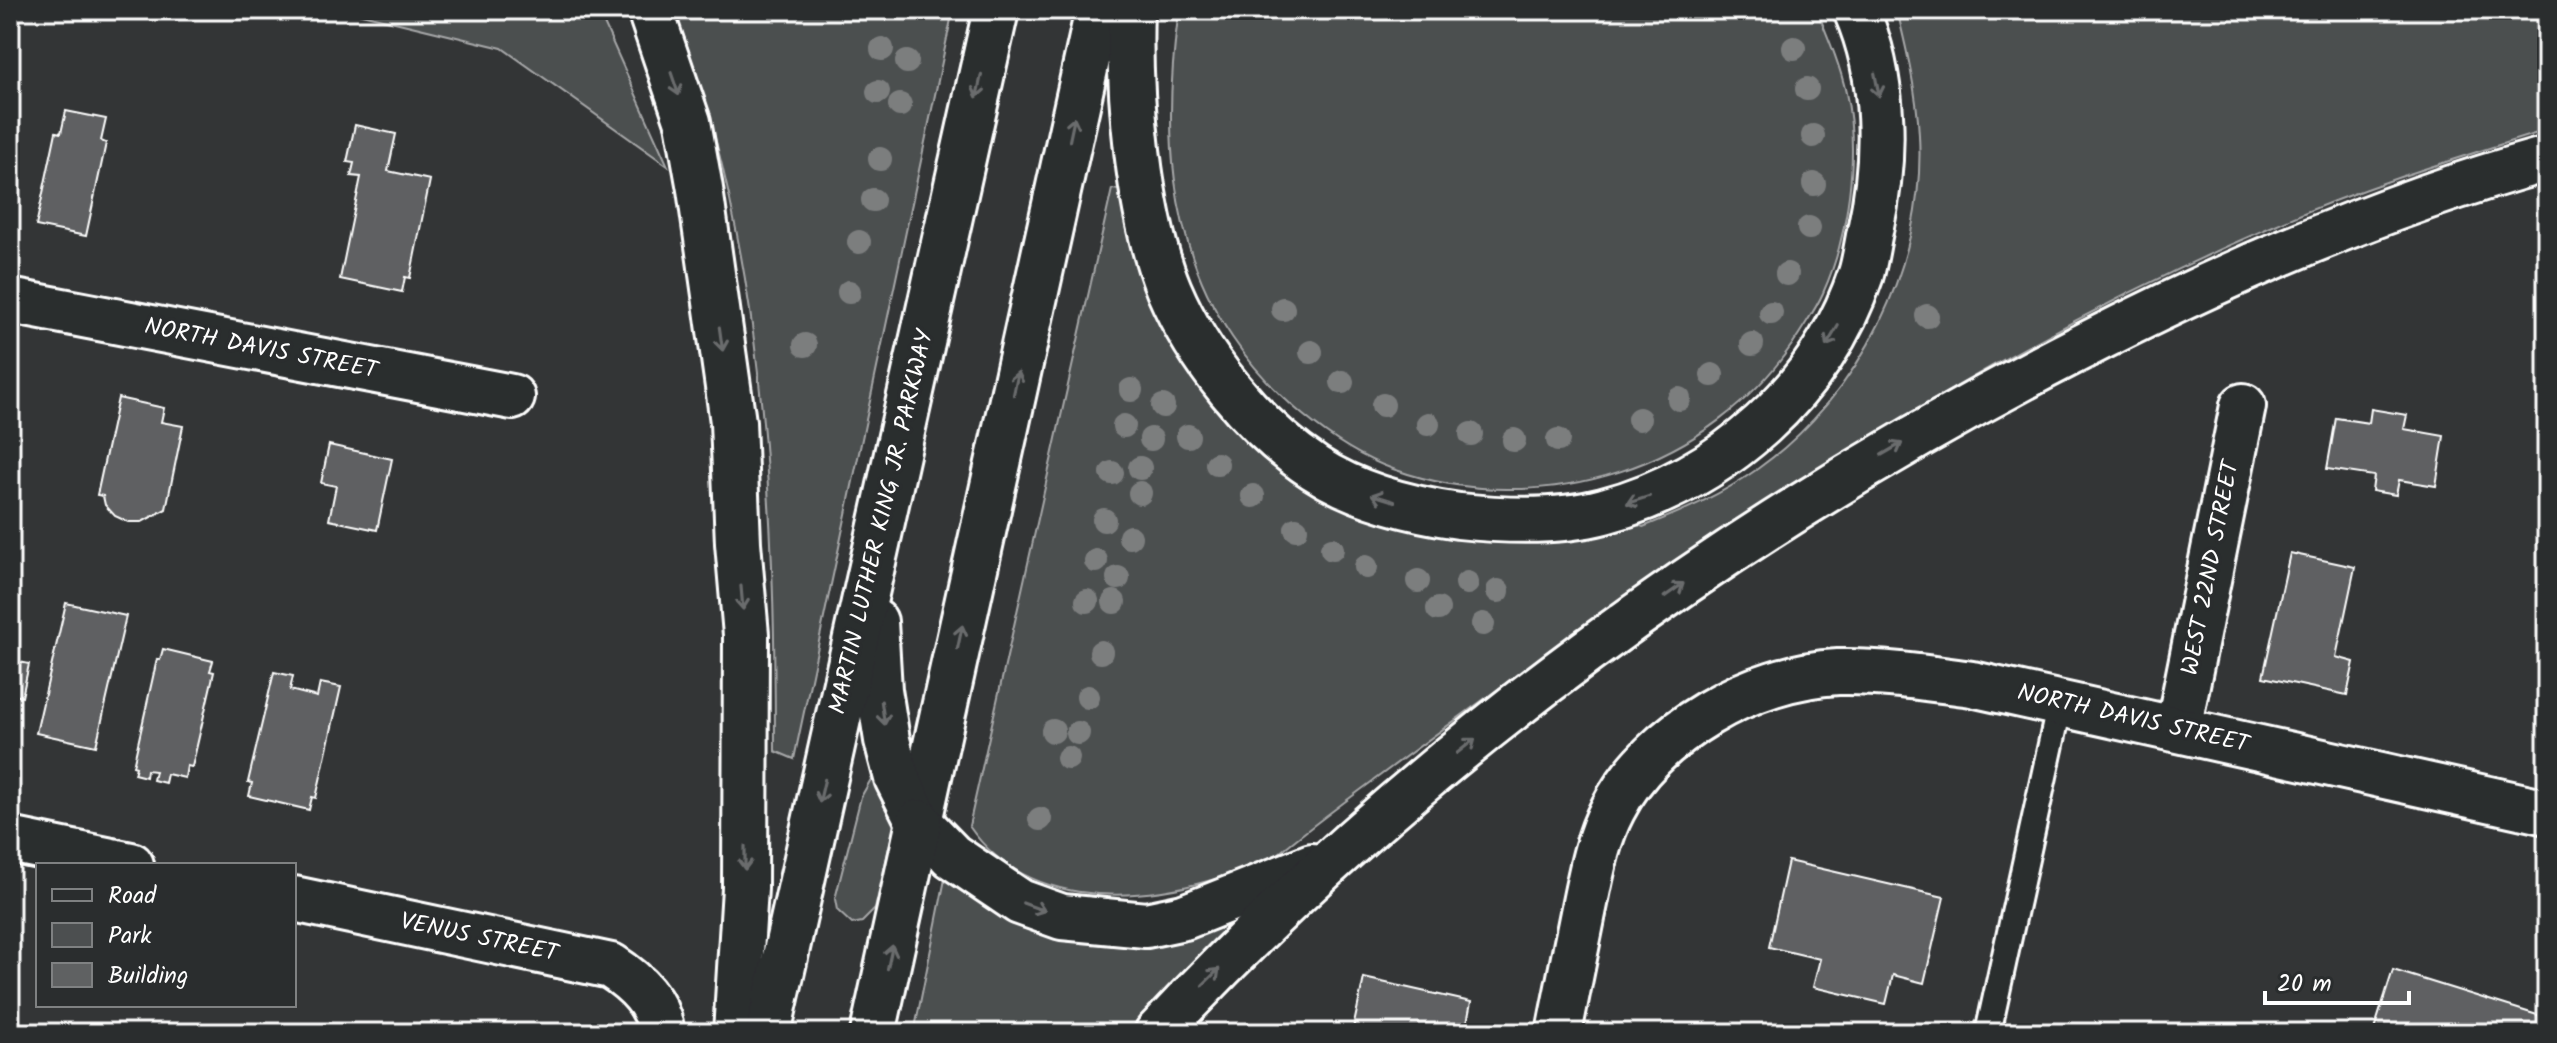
<svg xmlns="http://www.w3.org/2000/svg" width="2557" height="1043" font-family="Kalam,sans-serif">
<style>
.green{fill:#4c4f50;stroke:#a6a7a8;stroke-width:2}
.building{fill:#5f6162;stroke:#fff;stroke-width:2}
.lines{fill:none;stroke-linecap:round;stroke-linejoin:round}
.service-casing{stroke:#fff;stroke-width:30}
.minor-casing{stroke:#fff;stroke-width:50}
.tertiary-casing{stroke:#fff;stroke-width:50}
.trunk-casing{stroke:#fff;stroke-width:50}
.motorway-casing{stroke:#fff;stroke-width:50}
.service{stroke:#2a2d2e;stroke-width:24}
.minor{stroke:#2a2d2e;stroke-width:44}
.tertiary{stroke:#2a2d2e;stroke-width:44}
.trunk{stroke:#2a2d2e;stroke-width:44}
.motorway{stroke:#2a2d2e;stroke-width:44}
.tree{fill:#7c7e7e}
.oneway{stroke:#6a6c6d}
.labels{text-anchor:middle;dominant-baseline:central;stroke-width:7;stroke-linejoin:round;paint-order:stroke}
.street-label{font-size:24px;fill:#fff;stroke:#2a2d2e}
</style>
<rect width="100%" height="100%" fill="#333536"/>
<filter id="ink" filterUnits="userSpaceOnUse"><feTurbulence type="fractalNoise" baseFrequency=".0125" numOctaves="2"/><feDisplacementMap in="SourceGraphic" scale="16" xChannelSelector="R" yChannelSelector="G"/><feConvolveMatrix kernelMatrix="1 2 1 2 8 2 1 2 1" color-interpolation-filters="sRGB"/></filter>
<g filter="url(#ink)">
<g class="green">
<polygon points="345,10 598,10 668,166 502,48"/>
<path d="M674,10H953L794,759L775,751C775,502 764,244 674,10Z"/>
<path d="M1179,10H1817C1828,37 1840,65 1846,93C1860,153 1848,238 1823,293C1817,307 1807,321 1799,334C1714,468 1541,522 1393,469C1332,447 1268,391 1232,337C1166,239 1163,123 1179,10Z"/>
<path d="M1897,10H2547V130C2454,159 2362,187 2273,226C2045,324 1831,456 1628,597C1540,658 1455,720 1370,783C1343,803 1316,823 1290,844C1281,851 1271,861 1261,866C1246,873 1225,876 1208,881C1126,904 1023,905 969,826L1112,189L1126,191L1305,473L1628,521L1643,527C1683,511 1721,495 1756,470C1861,396 1926,263 1919,135C1917,93 1907,51 1897,10Z"/>
<polygon points="874,774 884,806 895,822 875,909 862,922 852,924 837,910 835,899 861,797"/>
<polygon points="946,874 993,906 1265,904 1135,1033 914,1033"/>
</g>
<g class="building">
<polygon points="66,111 106,119 101,141 106,143 86,236 36,226 56,132 61,133"/>
<polygon points="355,125 396,134 388,171 430,180 410,278 405,277 402,292 340,279 361,177 351,176 354,163 347,162"/>
<polygon points="118,398 164,408 161,422 183,426 166,509 142,522 128,522 115,516 105,505 103,496 97,495"/>
<polygon points="2371,409 2407,415 2404,429 2444,436 2436,486 2399,480 2396,495 2372,491 2374,476 2327,469 2336,418 2369,423"/>
<polygon points="329,445 392,459 377,530 329,520 336,486 321,483"/>
<polygon points="2290,553 2355,567 2336,657 2354,662 2347,695 2263,677"/>
<polygon points="66,603 126,616 96,746 36,733"/>
<polygon points="163,649 213,661 210,671 214,672 192,767 187,766 185,778 167,774 165,783 153,780 155,771 147,770 146,777 134,774 136,767 133,766 157,659 160,660"/>
<polygon points="10,660 29,664 22,697 12,694 10,702"/>
<polygon points="274,672 293,676 290,690 317,697 320,683 341,687 316,798 312,797 309,810 249,796 252,783 248,782"/>
<polygon points="1788,861 1944,897 1924,983 1893,975 1886,1004 1813,987 1820,959 1769,947"/>
<polygon points="2393,970 2547,1018 2547,1033 2373,1033"/>
<polygon points="1364,978 1471,1002 1465,1033 1352,1033"/>
</g>
<g class="lines">
<defs>
<polyline id="service" points="1988,1033 2060,703"/>
<g id="minor">
<polyline points="10,301 512,397"/>
<polyline points="2178,729 2243,406"/>
<polyline points="10,840 131,865"/>
<path d="M294,899L611,966C637,983 657,1002 662,1033"/>
</g>
<path id="tertiary" d="M1559,1033C1567,991 1576,949 1584,908C1591,874 1597,839 1613,809C1652,732 1753,676 1838,672C1883,671 1927,678 1972,684L2547,812"/>
<polyline id="trunk" points="919,822 1098,10"/>
<g id="motorway">
<polyline points="650,10 688,122 700,189 733,422 738,543 746,635 745,888 736,1033"/>
<path d="M1131,10C1128,91 1138,215 1169,290C1198,358 1253,427 1315,468C1356,495 1411,509 1459,516C1506,521 1559,523 1604,511C1722,479 1822,391 1861,274C1865,261 1867,245 1870,231C1886,158 1886,79 1856,10"/>
<polyline points="875,622 879,690 887,740 897,778 919,822 952,856 1020,902 1062,917 1146,925 1184,917 1312,866"/>
<polyline points="768,1033 996,10"/>
<polyline points="873,1033 919,822"/>
<path d="M1157,1033C1419,752 1736,524 2076,350C2226,273 2384,204 2547,159"/>
</g>
</defs>
<use href="#service" class="service-casing"/>
<use href="#minor" class="minor-casing"/>
<use href="#tertiary" class="tertiary-casing"/>
<use href="#trunk" class="trunk-casing"/>
<use href="#motorway" class="motorway-casing"/>
<use href="#service" class="service"/>
<use href="#minor" class="minor"/>
<use href="#tertiary" class="tertiary"/>
<use href="#trunk" class="trunk"/>
<use href="#motorway" class="motorway"/>
</g>
<g class="tree">
<circle cx="1794" cy="48" r="12"/>
<circle cx="882" cy="49" r="12"/>
<circle cx="907" cy="62" r="12"/>
<circle cx="1807" cy="89" r="12"/>
<circle cx="878" cy="92" r="12"/>
<circle cx="900" cy="105" r="12"/>
<circle cx="1813" cy="136" r="12"/>
<circle cx="880" cy="159" r="12"/>
<circle cx="1814" cy="184" r="12"/>
<circle cx="873" cy="200" r="12"/>
<circle cx="1809" cy="228" r="12"/>
<circle cx="859" cy="242" r="12"/>
<circle cx="1787" cy="274" r="12"/>
<circle cx="849" cy="292" r="12"/>
<circle cx="1283" cy="309" r="12"/>
<circle cx="1771" cy="313" r="12"/>
<circle cx="1927" cy="316" r="12"/>
<circle cx="1752" cy="344" r="12"/>
<circle cx="805" cy="345" r="12"/>
<circle cx="1311" cy="352" r="12"/>
<circle cx="1712" cy="375" r="12"/>
<circle cx="1342" cy="382" r="12"/>
<circle cx="1131" cy="390" r="12"/>
<circle cx="1679" cy="399" r="12"/>
<circle cx="1383" cy="405" r="12"/>
<circle cx="1163" cy="406" r="12"/>
<circle cx="1639" cy="419" r="12"/>
<circle cx="1428" cy="424" r="12"/>
<circle cx="1124" cy="426" r="12"/>
<circle cx="1471" cy="434" r="12"/>
<circle cx="1188" cy="436" r="12"/>
<circle cx="1151" cy="439" r="12"/>
<circle cx="1514" cy="440" r="12"/>
<circle cx="1558" cy="440" r="12"/>
<circle cx="1217" cy="464" r="12"/>
<circle cx="1140" cy="468" r="12"/>
<circle cx="1112" cy="473" r="12"/>
<circle cx="1140" cy="493" r="12"/>
<circle cx="1253" cy="496" r="12"/>
<circle cx="1104" cy="520" r="12"/>
<circle cx="1296" cy="529" r="12"/>
<circle cx="1130" cy="537" r="12"/>
<circle cx="1332" cy="549" r="12"/>
<circle cx="1096" cy="561" r="12"/>
<circle cx="1366" cy="567" r="12"/>
<circle cx="1118" cy="578" r="12"/>
<circle cx="1418" cy="581" r="12"/>
<circle cx="1467" cy="583" r="12"/>
<circle cx="1498" cy="591" r="12"/>
<circle cx="1087" cy="601" r="12"/>
<circle cx="1114" cy="602" r="12"/>
<circle cx="1438" cy="609" r="12"/>
<circle cx="1483" cy="624" r="12"/>
<circle cx="1101" cy="652" r="12"/>
<circle cx="1088" cy="697" r="12"/>
<circle cx="1053" cy="731" r="12"/>
<circle cx="1078" cy="733" r="12"/>
<circle cx="1068" cy="758" r="12"/>
<circle cx="1040" cy="819" r="12"/>
</g>
<defs><path id="oneway-shaft" d="M-6 0H5M1.5-3L5.5 0L1.5 3" fill="none" stroke-width="1.6" stroke-linecap="round" stroke-linejoin="round" transform="scale(2)"/></defs>
<g class="oneway">
<use href="#oneway-shaft" transform="translate(675 84) rotate(71)"/>
<use href="#oneway-shaft" transform="translate(1877 85) rotate(79)"/>
<use href="#oneway-shaft" transform="translate(979 86) rotate(102)"/>
<use href="#oneway-shaft" transform="translate(1072 129) rotate(-78)"/>
<use href="#oneway-shaft" transform="translate(1832 336) rotate(121)"/>
<use href="#oneway-shaft" transform="translate(721 339) rotate(82)"/>
<use href="#oneway-shaft" transform="translate(1016 383) rotate(-78)"/>
<use href="#oneway-shaft" transform="translate(1892 449) rotate(-30)"/>
<use href="#oneway-shaft" transform="translate(1383 498) rotate(-163)"/>
<use href="#oneway-shaft" transform="translate(1638 500) rotate(162)"/>
<use href="#oneway-shaft" transform="translate(1674 590) rotate(-35)"/>
<use href="#oneway-shaft" transform="translate(742 598) rotate(85)"/>
<use href="#oneway-shaft" transform="translate(960 637) rotate(-78)"/>
<use href="#oneway-shaft" transform="translate(883 713) rotate(82)"/>
<use href="#oneway-shaft" transform="translate(1466 746) rotate(-38)"/>
<use href="#oneway-shaft" transform="translate(822 791) rotate(103)"/>
<use href="#oneway-shaft" transform="translate(745 858) rotate(90)"/>
<use href="#oneway-shaft" transform="translate(1034 907) rotate(20)"/>
<use href="#oneway-shaft" transform="translate(890 957) rotate(-78)"/>
<use href="#oneway-shaft" transform="translate(1211 977) rotate(-45)"/>
</g>
</g>
<g class="labels">
<g class="street-label">
<text transform="translate(261 349) rotate(11)">NORTH DAVIS STREET</text>
<text transform="translate(882 522) rotate(-77)">MARTIN LUTHER KING JR. PARKWAY</text>
<text transform="translate(2211 568) rotate(-79)">WEST 22ND STREET</text>
<text transform="translate(2133 719) rotate(13)">NORTH DAVIS STREET</text>
<text transform="translate(479 938) rotate(12)">VENUS STREET</text>
</g>
</g>
<rect width="2557" height="1043" fill="none" stroke="#2a2d2e" stroke-width="40"/>
<rect x="20" y="20" width="2517" height="1003" fill="none" stroke="#fff" stroke-width="3" filter="url(#ink)"/>
<rect x="36" y="863" width="260" height="144" fill="#2a2d2e" stroke="#7f8182" stroke-width="2"/>
<rect x="52" y="889" width="40" height="12" fill="#2a2d2e" stroke="#7f8182" stroke-width="2"/>
<text x="108" y="903" font-size="24" fill="#ffffff">Road</text>
<rect x="52" y="923" width="40" height="24" fill="#4c4f50" stroke="#7f8182" stroke-width="2"/>
<text x="108" y="943" font-size="24" fill="#ffffff">Park</text>
<rect x="52" y="963" width="40" height="24" fill="#5f6162" stroke="#7f8182" stroke-width="2"/>
<text x="108" y="983" font-size="24" fill="#ffffff">Building</text>
<path d="M2265 991v12h144v-12" fill="none" stroke="#ffffff" stroke-width="4"/>
<text x="2277" y="991" font-size="24" fill="#ffffff" stroke="#2a2d2e" stroke-width="6" paint-order="stroke">20 m</text>
</svg>
